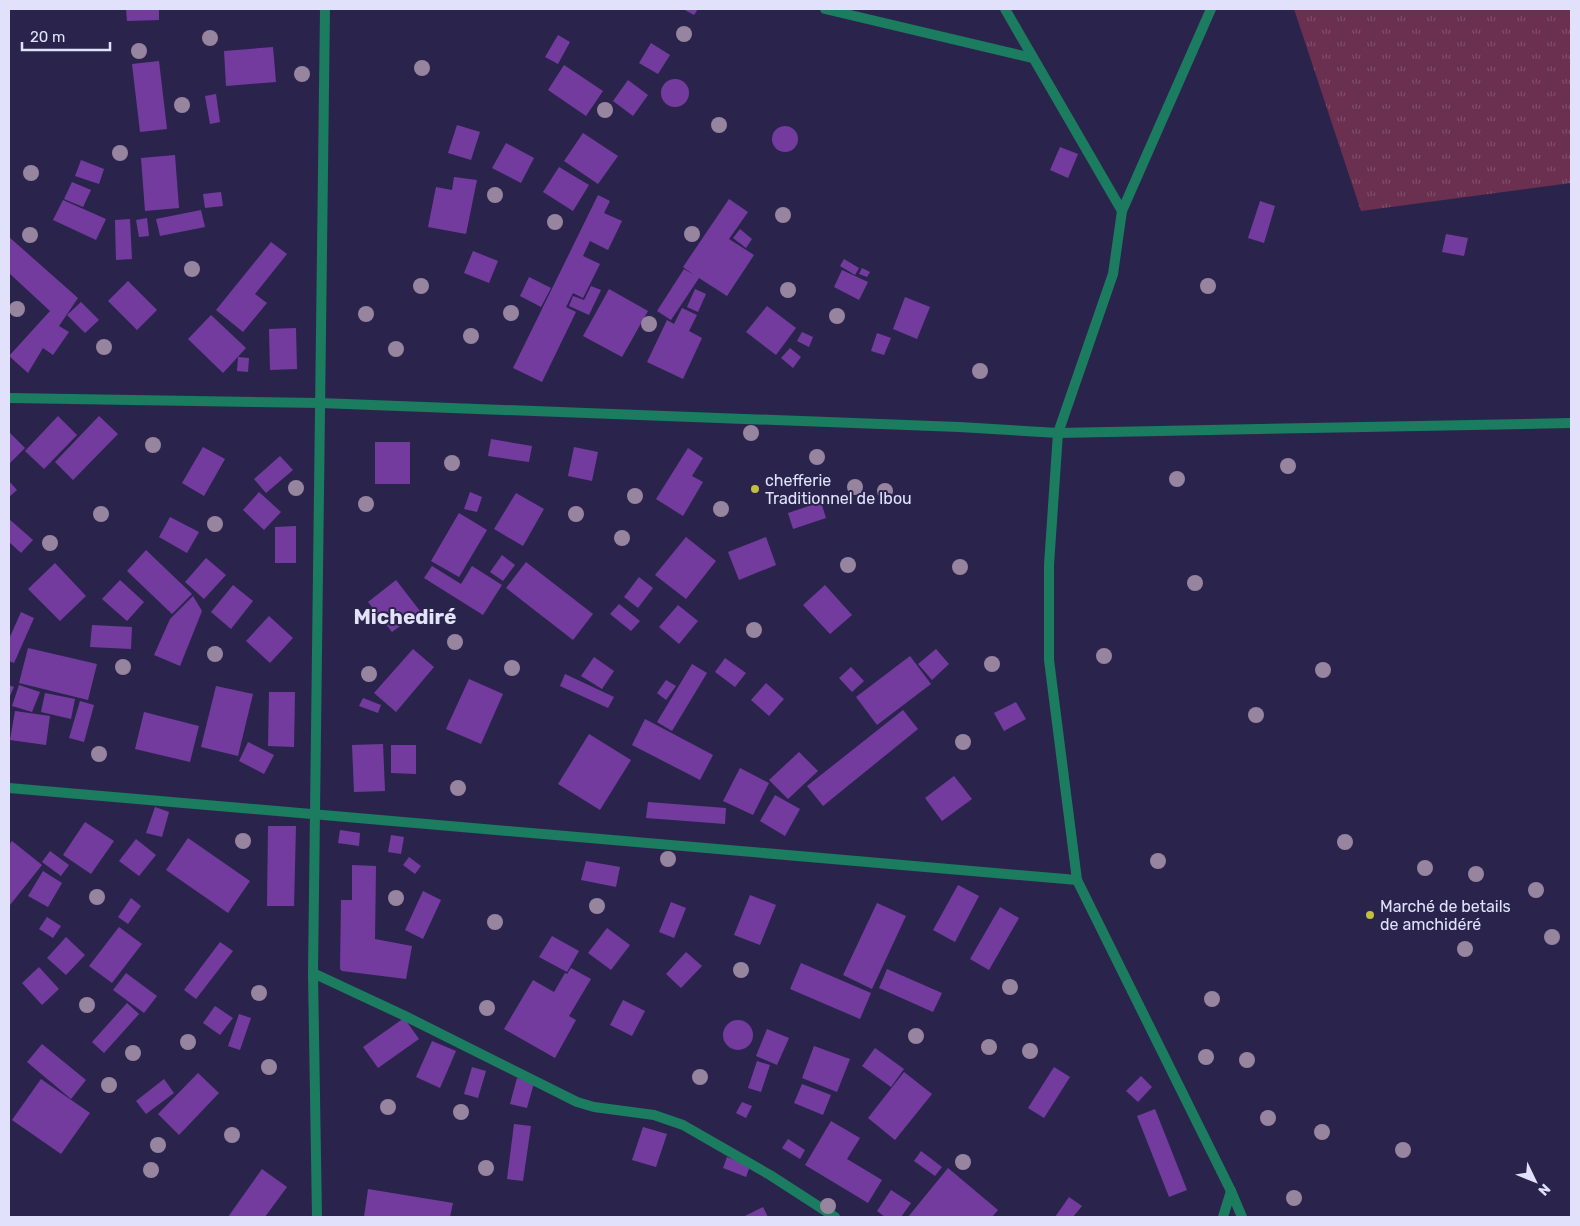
<svg xmlns="http://www.w3.org/2000/svg" width="1580" height="1226" font-family="Rubik,sans-serif">
<style>
.grass{fill:url(#grass-tufts)}
.building{fill:#743b9e}
.lines{fill:none;stroke-linecap:round;stroke-linejoin:round}
.street{stroke:#1b7c5f;stroke-width:10}
.tree{fill:#97849e}
.poi-dot{fill:#c1be40;stroke:#2a244d;stroke-width:2}
.labels{text-anchor:middle;dominant-baseline:central;stroke-width:4;stroke-linejoin:round;paint-order:stroke}
.poi-label{font-size:16px;fill:#e2e1fc;stroke:#2a244d;text-anchor:start}
.district-label{font-size:21px;font-weight:bold;fill:#e3e2f7;stroke:#2a244d}
</style>
<defs>
<pattern id="grass-tufts" width="24" height="20" patternUnits="userSpaceOnUse" patternTransform="scale(1.25)"><rect width="24" height="20" fill="#6b2f50"/><path d="M3 7l-1-3M5 7V3M7 7l1-3M15 17l-1-3M17 17v-4M19 17l1-3" fill="none" stroke="#804d6a"/></pattern>
</defs>
<rect width="100%" height="100%" fill="#2a244d"/>
<polygon class="grass" points="1294,9 1571,9 1571,183 1361,211"/>
<g class="building">
<polygon points="126,9 159,9 159,20 127,21"/>
<polygon points="683,9 698,9 694,15"/>
<polygon points="558,35 570,42 558,64 545,57"/>
<polygon points="651,43 670,55 658,74 639,63"/>
<polygon points="273,47 276,82 226,86 224,51"/>
<polygon points="159,61 167,129 140,132 132,64"/>
<polygon points="564,65 603,91 586,116 548,90"/>
<circle cx="675" cy="93" r="14"/>
<polygon points="628,80 648,95 633,116 613,101"/>
<polygon points="216,94 220,122 210,124 205,96"/>
<polygon points="457,125 480,132 471,160 448,153"/>
<circle cx="785" cy="139" r="13"/>
<polygon points="583,133 618,156 598,184 564,161"/>
<polygon points="506,143 534,158 521,183 492,168"/>
<polygon points="1060,147 1078,154 1068,178 1050,170"/>
<polygon points="175,155 179,208 145,211 141,158"/>
<polygon points="81,160 104,169 99,184 75,176"/>
<polygon points="559,167 589,185 573,211 543,192"/>
<polygon points="454,177 477,180 466,234 428,227 436,187 452,190"/>
<polygon points="72,182 91,190 83,207 64,199"/>
<polygon points="221,192 223,206 205,208 203,194"/>
<polygon points="598,195 610,201 604,213 622,221 608,250 590,241 583,256 600,264 583,298 573,293 566,307 576,312 542,382 513,368"/>
<polygon points="729,199 748,212 729,239 754,255 727,296 699,278 671,320 657,311 684,269 694,275 683,267"/>
<polygon points="63,200 106,219 96,240 53,220"/>
<polygon points="1260,201 1275,206 1264,243 1248,238"/>
<polygon points="201,210 205,227 160,236 156,219"/>
<polygon points="147,218 149,236 139,237 136,220"/>
<polygon points="130,219 132,259 116,260 115,220"/>
<polygon points="740,229 752,239 746,248 733,238"/>
<polygon points="1446,234 1468,238 1464,256 1442,252"/>
<polygon points="9,237 78,298 59,326 69,332 53,355 43,348 28,373 9,356 50,311 9,273"/>
<polygon points="271,242 287,254 255,294 267,303 243,332 216,310"/>
<polygon points="473,251 498,261 489,283 464,273"/>
<polygon points="844,259 859,268 855,275 840,266"/>
<polygon points="862,268 870,272 867,277 859,274"/>
<polygon points="842,270 868,282 859,300 834,287"/>
<polygon points="529,277 551,288 541,307 520,296"/>
<polygon points="128,281 157,310 137,330 108,301"/>
<polygon points="591,286 601,290 589,315 569,306 573,296 584,300"/>
<polygon points="609,289 648,311 622,357 583,336"/>
<polygon points="695,289 706,294 698,312 687,307"/>
<polygon points="905,297 930,307 917,339 893,329"/>
<polygon points="81,302 99,320 85,333 67,315"/>
<polygon points="767,306 796,328 776,355 746,332"/>
<polygon points="682,308 697,315 689,331 702,338 683,379 647,362 667,320 674,324"/>
<polygon points="211,315 246,348 223,373 188,339"/>
<polygon points="296,328 297,369 270,370 269,329"/>
<polygon points="802,332 813,337 809,347 797,341"/>
<polygon points="877,333 891,338 884,355 871,351"/>
<polygon points="790,348 801,357 793,368 781,358"/>
<polygon points="238,357 249,358 248,372 237,371"/>
<polygon points="58,416 77,435 44,469 25,451"/>
<polygon points="99,416 118,434 73,480 55,462"/>
<polygon points="9,432 25,448 9,464"/>
<polygon points="491,439 532,446 529,462 488,456"/>
<rect x="375" y="442" width="35" height="42"/>
<polygon points="203,447 225,459 204,496 182,483"/>
<polygon points="574,447 598,452 592,481 568,476"/>
<polygon points="688,448 703,458 692,476 703,482 683,516 656,499"/>
<polygon points="280,456 293,470 266,493 254,479"/>
<polygon points="9,481 17,490 9,497"/>
<polygon points="259,492 281,512 264,530 243,510"/>
<polygon points="470,492 482,497 477,512 464,509"/>
<polygon points="516,493 544,509 523,546 494,529"/>
<polygon points="821,502 826,518 793,529 788,513"/>
<polygon points="459,513 487,530 459,577 431,561"/>
<polygon points="170,517 199,532 187,553 159,537"/>
<polygon points="9,519 33,540 21,553 9,542"/>
<polygon points="296,526 296,563 275,563 275,527"/>
<polygon points="686,537 716,561 686,599 655,575"/>
<polygon points="766,537 776,565 739,580 728,552"/>
<polygon points="146,550 192,594 172,614 127,571"/>
<polygon points="502,555 515,565 503,581 490,572"/>
<polygon points="206,558 226,575 204,599 185,582"/>
<polygon points="526,562 593,614 573,640 506,588"/>
<polygon points="55,563 86,596 60,621 28,589"/>
<polygon points="432,566 461,584 472,566 502,585 483,615 424,578"/>
<polygon points="639,577 653,588 638,608 624,597"/>
<polygon points="120,580 144,602 127,621 102,599"/>
<polygon points="396,580 420,611 392,632 368,602"/>
<polygon points="233,585 253,601 231,629 211,612"/>
<polygon points="825,585 852,615 830,634 803,605"/>
<polygon points="193,596 202,611 180,666 154,655 170,619"/>
<polygon points="619,604 640,621 631,631 610,614"/>
<polygon points="678,605 698,621 679,644 659,627"/>
<polygon points="21,612 34,618 14,663 9,661 9,639"/>
<polygon points="269,616 293,638 270,663 246,641"/>
<polygon points="92,625 132,627 131,649 90,647"/>
<polygon points="28,648 97,664 88,700 19,683"/>
<polygon points="413,649 434,667 396,712 374,693"/>
<polygon points="936,649 949,664 932,680 918,664"/>
<polygon points="910,656 931,684 877,725 856,697"/>
<polygon points="594,657 614,671 602,689 581,676"/>
<polygon points="725,658 746,673 735,687 715,672"/>
<polygon points="692,664 707,673 672,731 657,722"/>
<polygon points="851,667 864,681 852,692 839,678"/>
<polygon points="565,674 614,697 608,708 560,686"/>
<polygon points="469,679 503,694 481,744 446,729"/>
<polygon points="666,680 676,686 666,700 657,693"/>
<polygon points="766,683 784,699 769,716 751,700"/>
<polygon points="9,685 14,687 9,698"/>
<polygon points="19,685 40,692 32,712 12,706"/>
<polygon points="216,686 253,694 238,756 201,747"/>
<polygon points="269,692 295,692 294,747 268,746"/>
<polygon points="45,693 75,699 71,719 41,712"/>
<polygon points="363,698 381,705 378,713 359,706"/>
<polygon points="80,701 94,705 84,742 69,738"/>
<polygon points="1016,702 1026,719 1004,731 994,713"/>
<polygon points="903,710 918,729 823,806 807,786"/>
<polygon points="15,711 50,716 46,745 10,740"/>
<polygon points="144,712 199,726 190,762 135,749"/>
<polygon points="645,719 713,755 700,780 632,745"/>
<polygon points="589,734 631,760 600,810 558,784"/>
<polygon points="248,742 274,755 264,774 239,761"/>
<polygon points="383,744 385,791 354,792 352,745"/>
<polygon points="391,745 416,745 416,774 391,773"/>
<polygon points="799,752 818,771 788,799 769,780"/>
<polygon points="740,768 769,783 753,815 723,801"/>
<polygon points="954,776 972,799 942,821 925,798"/>
<polygon points="775,795 800,809 785,836 760,821"/>
<polygon points="648,802 726,808 725,824 646,818"/>
<polygon points="155,807 169,812 162,837 146,833"/>
<polygon points="85,822 114,841 91,874 63,855"/>
<polygon points="268,826 296,826 294,906 267,906"/>
<polygon points="340,830 360,833 359,846 338,843"/>
<polygon points="391,835 404,837 401,854 388,852"/>
<polygon points="188,838 250,881 228,913 166,870"/>
<polygon points="136,839 156,855 139,876 119,861"/>
<polygon points="12,841 42,865 10,905 9,903 9,845"/>
<polygon points="50,851 69,865 61,876 42,862"/>
<polygon points="409,857 421,866 415,874 403,865"/>
<polygon points="586,861 620,867 616,887 581,880"/>
<polygon points="352,865 376,866 375,939 412,946 406,979 342,971 340,969 341,900 352,900"/>
<polygon points="43,871 62,883 48,907 28,896"/>
<polygon points="958,885 979,896 955,942 933,930"/>
<polygon points="423,891 441,900 423,939 405,930"/>
<polygon points="750,895 776,905 760,945 734,935"/>
<polygon points="131,898 141,906 128,924 118,917"/>
<polygon points="671,902 686,908 674,938 659,932"/>
<polygon points="877,903 906,916 872,989 843,975"/>
<polygon points="1000,907 1019,918 989,970 970,959"/>
<polygon points="47,917 61,926 53,938 39,929"/>
<polygon points="119,927 142,944 112,983 89,966"/>
<polygon points="607,928 630,945 611,970 588,953"/>
<polygon points="552,936 579,951 567,972 539,957"/>
<polygon points="66,937 85,955 66,975 47,958"/>
<polygon points="220,942 233,951 196,999 184,990"/>
<polygon points="686,952 702,966 681,988 666,974"/>
<polygon points="801,963 871,993 860,1019 790,989"/>
<polygon points="39,967 59,989 42,1005 22,983"/>
<polygon points="571,968 591,979 569,1016 576,1020 555,1058 504,1029 533,980 554,992 565,973 567,974"/>
<polygon points="887,969 942,993 933,1012 879,988"/>
<polygon points="126,973 157,996 144,1013 113,990"/>
<polygon points="623,1000 645,1011 632,1036 610,1025"/>
<polygon points="127,1003 139,1014 104,1053 92,1042"/>
<polygon points="215,1006 233,1018 220,1035 203,1023"/>
<polygon points="239,1014 251,1018 240,1050 228,1046"/>
<polygon points="404,1018 419,1039 378,1068 363,1047"/>
<circle cx="738" cy="1035" r="15"/>
<polygon points="767,1029 789,1038 777,1065 756,1056"/>
<polygon points="432,1041 456,1051 440,1088 416,1077"/>
<polygon points="42,1044 86,1080 71,1099 27,1062"/>
<polygon points="814,1046 850,1059 837,1092 802,1078"/>
<polygon points="875,1048 904,1069 891,1087 862,1066"/>
<polygon points="757,1061 770,1065 761,1092 748,1088"/>
<polygon points="472,1067 486,1071 478,1098 464,1094"/>
<polygon points="1054,1067 1070,1077 1044,1118 1028,1108"/>
<polygon points="904,1072 932,1094 895,1140 868,1118"/>
<polygon points="198,1073 219,1093 179,1135 158,1114"/>
<polygon points="1141,1076 1152,1087 1138,1102 1126,1091"/>
<polygon points="517,1078 534,1083 527,1108 510,1104"/>
<polygon points="41,1079 90,1113 61,1154 12,1120"/>
<polygon points="164,1079 174,1093 146,1114 136,1101"/>
<polygon points="802,1084 831,1095 823,1115 794,1103"/>
<polygon points="742,1102 752,1106 746,1118 736,1113"/>
<polygon points="1155,1109 1187,1190 1169,1197 1137,1116"/>
<polygon points="831,1121 860,1138 847,1159 882,1180 868,1203 805,1165"/>
<polygon points="514,1124 531,1126 523,1181 507,1179"/>
<polygon points="643,1127 667,1134 656,1167 632,1160"/>
<polygon points="788,1139 805,1150 800,1159 782,1148"/>
<polygon points="921,1151 942,1167 935,1176 914,1161"/>
<polygon points="727,1157 750,1166 746,1177 723,1168"/>
<polygon points="948,1168 998,1210 992,1217 908,1217"/>
<polygon points="262,1169 287,1187 265,1217 228,1217"/>
<polygon points="368,1189 453,1203 450,1217 364,1217"/>
<polygon points="891,1190 911,1203 901,1217 885,1217 877,1211"/>
<polygon points="1069,1197 1082,1206 1073,1217 1055,1217"/>
<polygon points="763,1207 768,1217 743,1217"/>
</g>
<g class="lines">
<g class="street">
<polyline points="825,9 1032,58"/>
<polyline points="1005,9 1122,211"/>
<polyline points="1211,9 1122,211 1113,274 1058,433 1049,565 1049,660 1077,880 1231,1191 1242,1217"/>
<polyline points="9,398 320,403 959,427 1058,433 1571,423"/>
<polyline points="9,788 1077,880"/>
<polyline points="313,973 403,1015 577,1102 594,1107 654,1115 683,1125 770,1175 835,1217"/>
<polyline points="317,1217 313,973 325,9"/>
<polyline points="1223,1217 1231,1191"/>
</g>
</g>
<g class="tree">
<circle cx="684" cy="34" r="8"/>
<circle cx="210" cy="38" r="8"/>
<circle cx="139" cy="51" r="8"/>
<circle cx="422" cy="68" r="8"/>
<circle cx="302" cy="74" r="8"/>
<circle cx="182" cy="105" r="8"/>
<circle cx="605" cy="110" r="8"/>
<circle cx="719" cy="125" r="8"/>
<circle cx="120" cy="153" r="8"/>
<circle cx="31" cy="173" r="8"/>
<circle cx="495" cy="195" r="8"/>
<circle cx="783" cy="215" r="8"/>
<circle cx="555" cy="222" r="8"/>
<circle cx="692" cy="234" r="8"/>
<circle cx="30" cy="235" r="8"/>
<circle cx="192" cy="269" r="8"/>
<circle cx="421" cy="286" r="8"/>
<circle cx="1208" cy="286" r="8"/>
<circle cx="788" cy="290" r="8"/>
<circle cx="17" cy="309" r="8"/>
<circle cx="511" cy="313" r="8"/>
<circle cx="366" cy="314" r="8"/>
<circle cx="837" cy="316" r="8"/>
<circle cx="649" cy="324" r="8"/>
<circle cx="471" cy="336" r="8"/>
<circle cx="104" cy="347" r="8"/>
<circle cx="396" cy="349" r="8"/>
<circle cx="980" cy="371" r="8"/>
<circle cx="751" cy="433" r="8"/>
<circle cx="153" cy="445" r="8"/>
<circle cx="817" cy="457" r="8"/>
<circle cx="452" cy="463" r="8"/>
<circle cx="1288" cy="466" r="8"/>
<circle cx="1177" cy="479" r="8"/>
<circle cx="855" cy="487" r="8"/>
<circle cx="296" cy="488" r="8"/>
<circle cx="885" cy="491" r="8"/>
<circle cx="635" cy="496" r="8"/>
<circle cx="366" cy="504" r="8"/>
<circle cx="721" cy="509" r="8"/>
<circle cx="101" cy="514" r="8"/>
<circle cx="576" cy="514" r="8"/>
<circle cx="215" cy="524" r="8"/>
<circle cx="622" cy="538" r="8"/>
<circle cx="50" cy="543" r="8"/>
<circle cx="848" cy="565" r="8"/>
<circle cx="960" cy="567" r="8"/>
<circle cx="1195" cy="583" r="8"/>
<circle cx="754" cy="630" r="8"/>
<circle cx="455" cy="642" r="8"/>
<circle cx="215" cy="654" r="8"/>
<circle cx="1104" cy="656" r="8"/>
<circle cx="992" cy="664" r="8"/>
<circle cx="123" cy="667" r="8"/>
<circle cx="512" cy="668" r="8"/>
<circle cx="1323" cy="670" r="8"/>
<circle cx="369" cy="674" r="8"/>
<circle cx="1256" cy="715" r="8"/>
<circle cx="963" cy="742" r="8"/>
<circle cx="99" cy="754" r="8"/>
<circle cx="458" cy="788" r="8"/>
<circle cx="243" cy="841" r="8"/>
<circle cx="1345" cy="842" r="8"/>
<circle cx="668" cy="859" r="8"/>
<circle cx="1158" cy="861" r="8"/>
<circle cx="1425" cy="868" r="8"/>
<circle cx="1476" cy="874" r="8"/>
<circle cx="1536" cy="890" r="8"/>
<circle cx="97" cy="897" r="8"/>
<circle cx="396" cy="898" r="8"/>
<circle cx="597" cy="906" r="8"/>
<circle cx="495" cy="922" r="8"/>
<circle cx="1552" cy="937" r="8"/>
<circle cx="1465" cy="949" r="8"/>
<circle cx="741" cy="970" r="8"/>
<circle cx="1010" cy="987" r="8"/>
<circle cx="259" cy="993" r="8"/>
<circle cx="1212" cy="999" r="8"/>
<circle cx="87" cy="1005" r="8"/>
<circle cx="487" cy="1008" r="8"/>
<circle cx="916" cy="1036" r="8"/>
<circle cx="188" cy="1042" r="8"/>
<circle cx="989" cy="1047" r="8"/>
<circle cx="1030" cy="1051" r="8"/>
<circle cx="133" cy="1053" r="8"/>
<circle cx="1206" cy="1057" r="8"/>
<circle cx="1247" cy="1060" r="8"/>
<circle cx="269" cy="1067" r="8"/>
<circle cx="700" cy="1077" r="8"/>
<circle cx="109" cy="1085" r="8"/>
<circle cx="388" cy="1107" r="8"/>
<circle cx="461" cy="1112" r="8"/>
<circle cx="1268" cy="1118" r="8"/>
<circle cx="1322" cy="1132" r="8"/>
<circle cx="232" cy="1135" r="8"/>
<circle cx="158" cy="1145" r="8"/>
<circle cx="1403" cy="1150" r="8"/>
<circle cx="963" cy="1162" r="8"/>
<circle cx="486" cy="1168" r="8"/>
<circle cx="151" cy="1170" r="8"/>
<circle cx="1294" cy="1198" r="8"/>
<circle cx="828" cy="1206" r="8"/>
</g>
<g class="poi-dot">
<circle cx="755" cy="489" r="5"/>
<circle cx="1370" cy="915" r="5"/>
</g>
<g class="labels">
<g class="poi-label">
<text x="765" y="480">chefferie<tspan x="765" dy="18">Traditionnel de Ibou</tspan></text>
<text x="1380" y="906">Marché de betails<tspan x="1380" dy="18">de amchidéré</tspan></text>
</g>
<g class="district-label">
<text x="405" y="616">Michediré</text>
</g>
</g>
<rect width="1580" height="1226" fill="none" stroke="#e2e1fc" stroke-width="20"/>
<g transform="translate(1535 1181) rotate(133)" stroke="#2a244d" stroke-width="4" paint-order="stroke">
<path d="M0-4L9 19L0 12L-9 19Z" fill="#e2e1fc"/>
<text y="-8" font-size="14" font-weight="bold" text-anchor="middle" fill="#e2e1fc">N</text>
</g>
<path d="M22 42v8h88v-8" fill="none" stroke="#e2e1fc" stroke-width="2.5"/>
<text x="30" y="42" font-size="15" fill="#e2e1fc" stroke="#2a244d" stroke-width="4" paint-order="stroke">20 m</text>
</svg>
